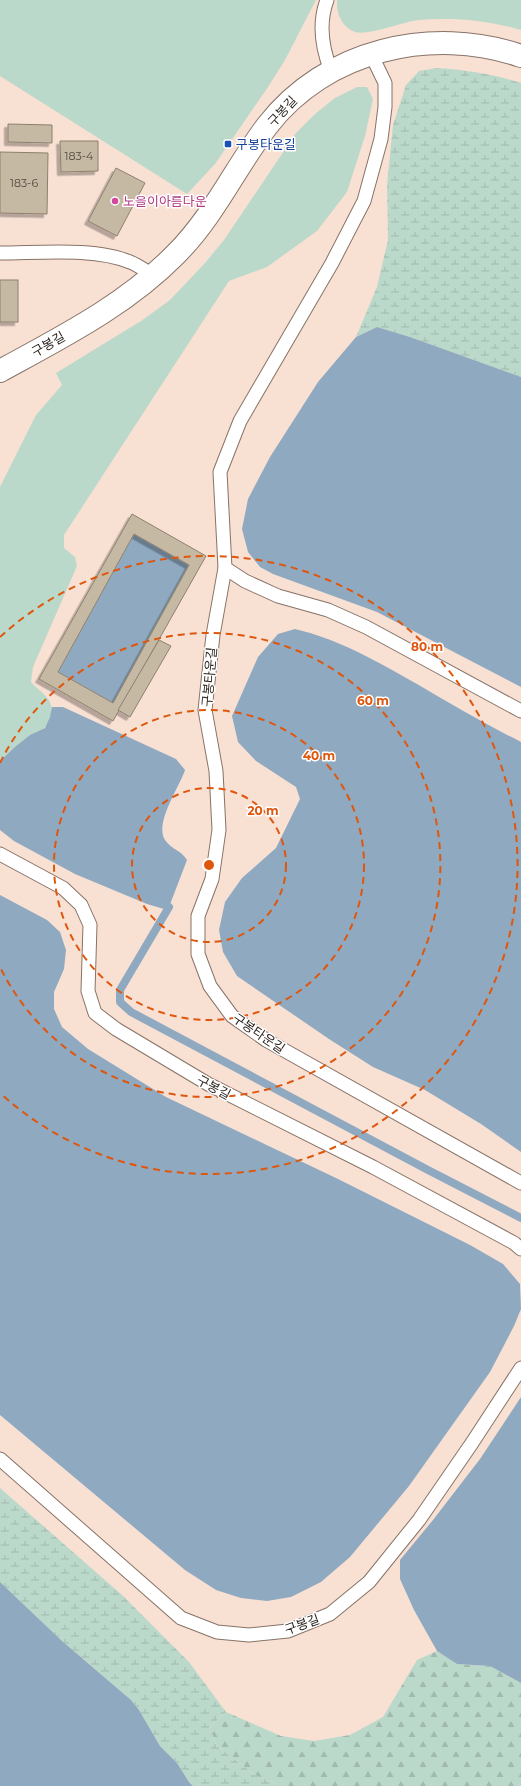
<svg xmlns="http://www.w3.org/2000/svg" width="521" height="1786" font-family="Montserrat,'Noto Sans KR',sans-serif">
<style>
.green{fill:#bbd9ca}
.forest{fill:url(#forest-firs)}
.wetland{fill:url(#wetland-marsh)}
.water{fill:#8fa9c1}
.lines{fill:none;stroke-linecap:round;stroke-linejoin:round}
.stream{stroke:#8fa9c1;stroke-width:8}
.building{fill:#c6b9a4;stroke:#8c806d;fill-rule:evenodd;filter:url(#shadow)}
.service-casing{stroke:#877367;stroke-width:15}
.tertiary-casing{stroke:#877367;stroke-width:24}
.service{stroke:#fff;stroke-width:13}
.tertiary{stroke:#fff;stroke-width:22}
.ring{fill:none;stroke:#df560d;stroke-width:2;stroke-dasharray:7 5}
.transit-dot{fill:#1a4fb4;stroke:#fff;stroke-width:1.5}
.hotel-dot{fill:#d1479c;stroke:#fff;stroke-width:1.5}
.labels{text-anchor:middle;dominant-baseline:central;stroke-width:3;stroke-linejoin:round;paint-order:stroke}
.number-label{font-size:11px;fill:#544a41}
.street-label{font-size:13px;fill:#2e2520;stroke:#fff}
.transit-label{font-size:13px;fill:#164399;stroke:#fff;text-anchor:start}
.hotel-label{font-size:13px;fill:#b23c85;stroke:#fff;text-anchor:start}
.centre{fill:#df560d;stroke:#fff;stroke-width:2}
.ring-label{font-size:12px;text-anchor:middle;font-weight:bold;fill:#df560d;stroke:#fff;stroke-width:3;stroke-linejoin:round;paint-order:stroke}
</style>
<defs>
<pattern id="forest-firs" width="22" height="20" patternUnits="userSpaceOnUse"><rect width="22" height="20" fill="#bbd9ca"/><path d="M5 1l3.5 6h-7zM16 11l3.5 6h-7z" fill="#a1baad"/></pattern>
<pattern id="wetland-marsh" width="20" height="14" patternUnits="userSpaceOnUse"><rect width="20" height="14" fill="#bbd9ca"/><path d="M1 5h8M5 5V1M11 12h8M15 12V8" fill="none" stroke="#a1baad"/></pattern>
<filter id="shadow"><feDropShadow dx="-3.5" dy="3.5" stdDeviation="0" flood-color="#0004"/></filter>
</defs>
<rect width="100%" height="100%" fill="#f8e0d3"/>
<g class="green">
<polygon points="0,0 316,0 285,60 268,87 215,164 187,194 0,76"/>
<path d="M337,0H521V30C487,20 453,17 418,20C403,22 367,36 355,32C342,27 336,14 337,0Z"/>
<path d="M357,87H367L373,99L365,136L347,192L317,231L267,267L229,281L64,535V548L75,557L77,566L33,667L31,682C38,690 48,695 51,705C54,711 49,724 44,728C41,731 35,732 31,735C19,742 10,752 0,761V487L36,415L62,385L56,373L141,321L170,300L205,263L224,240L296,133L315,114L335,98Z"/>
</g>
<polygon class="forest" points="437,1651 457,1664 490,1666 521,1683 521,1786 282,1786 255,1775 216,1745 210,1727 226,1712 281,1736 314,1741 350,1735 383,1717 417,1660"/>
<g class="wetland">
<path d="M437,68C466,70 493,74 521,83V377L410,337L377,327L356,337L377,287L388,240L387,185L393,125L406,85L419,71Z"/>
<polygon points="0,1488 122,1595 189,1662 226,1712 210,1727 216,1745 255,1775 282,1786 193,1786 189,1782 177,1763 160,1746 139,1710 131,1700 62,1641 0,1582"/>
</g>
<g class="water">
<polygon points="377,327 410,337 521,377 521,687 377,612 273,574 260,567 248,552 242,529 248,499 270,457 318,382 356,337"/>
<polygon points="134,534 189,565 113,703 58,672"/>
<path d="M295,629C341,640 376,661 417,684C451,704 485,724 521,742V1152L481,1124L425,1090L373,1067L329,1039L237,976L223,952L219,930L225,902L242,878L276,848L300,799L296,787L256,761L238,742L232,716L258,657L278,634Z"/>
<path d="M52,707H63L176,759L185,770C180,786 154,823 165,840C171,849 182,851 187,860L169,907L164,909L147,904L75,874L14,841L0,830V761L16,746L30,735L45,728L50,717Z"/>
<polygon points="0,895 47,920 60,932 66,950 64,969 54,992 54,1009 62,1027 88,1049 166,1097 336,1178 470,1245 503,1264 520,1284 521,1309 514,1326 490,1372 409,1486 350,1557 321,1582 291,1597 267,1601 241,1598 216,1590 185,1570 0,1415"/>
<polygon points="521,1397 521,1683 490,1666 457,1664 437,1651 414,1610 400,1579 400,1560 433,1520 480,1459"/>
<polygon points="0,1582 62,1641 131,1700 139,1710 160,1746 177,1763 189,1782 193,1786 0,1786"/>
</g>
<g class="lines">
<polyline class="stream" points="169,907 120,990 120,1002 131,1012 428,1170 521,1218"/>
</g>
<g class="building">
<polygon points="8,124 52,125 52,143 8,142"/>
<polygon points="60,141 98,141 98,171 61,172"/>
<polygon points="0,152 48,153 47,214 0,213"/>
<polygon points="116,168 145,183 117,236 88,221"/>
<rect x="0" y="280" width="18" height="42"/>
<path d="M132,514L206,556L113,721L39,679ZM134,534L189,565L113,703L58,672Z"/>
<polygon points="159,640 171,646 130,717 118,710"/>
</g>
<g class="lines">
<defs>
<g id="service">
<path d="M327,0C318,24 322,48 331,71"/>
<polyline points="371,54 385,83 385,107 381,139 364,201 332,263 240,421 220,472 225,568 213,635 205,710 216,771 219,830 212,879 198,916 198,954 210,986 232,1016 266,1040 521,1183"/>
<path d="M0,253C38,253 95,247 130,262C138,265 146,271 154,276"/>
<polyline points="225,568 245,581 278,596 328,610 366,627 521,711"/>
<polyline points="0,854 63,888 81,905 90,925 88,991 95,1013 116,1029 208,1084 373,1167 514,1243 521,1249"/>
<polyline points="0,1459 181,1618 217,1632 249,1635 288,1631 330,1614 369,1582 419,1520 472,1443 521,1368"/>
</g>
<path id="tertiary" d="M0,371C62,337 126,305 176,254C214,216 235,168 267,126C325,50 432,25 521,56"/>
</defs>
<use href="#service" class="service-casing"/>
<use href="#tertiary" class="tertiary-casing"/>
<use href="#service" class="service"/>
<use href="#tertiary" class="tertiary"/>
</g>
<g class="ring">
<circle cx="209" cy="865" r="77"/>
<circle cx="209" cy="865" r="155"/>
<path d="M0 763A232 232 0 1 1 0 967"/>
<path d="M0 637A309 309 0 1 1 0 1093"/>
</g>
<rect class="transit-dot" x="224" y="140" width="8" height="8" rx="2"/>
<circle class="hotel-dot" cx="115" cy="201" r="4"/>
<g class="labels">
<g class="number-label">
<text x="79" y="156">183-4</text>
<text x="24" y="183">183-6</text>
</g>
<g class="street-label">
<text transform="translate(282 111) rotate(-47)">구봉길</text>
<text transform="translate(48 344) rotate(-30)">구봉길</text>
<text transform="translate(209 677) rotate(-85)">구봉타운길</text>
<text transform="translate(259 1033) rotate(34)">구봉타운길</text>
<text transform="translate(214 1087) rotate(28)">구봉길</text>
<text transform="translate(302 1624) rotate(-20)">구봉길</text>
</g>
<g class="transit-label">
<text x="236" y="144">구봉타운길</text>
</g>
<g class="hotel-label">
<text x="123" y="201">노을이아름다운</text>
</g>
</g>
<circle cx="209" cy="865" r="6" class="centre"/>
<g class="ring-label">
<text x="427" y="651">80 m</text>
<text x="373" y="705">60 m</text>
<text x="319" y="760">40 m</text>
<text x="263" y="815">20 m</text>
</g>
</svg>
